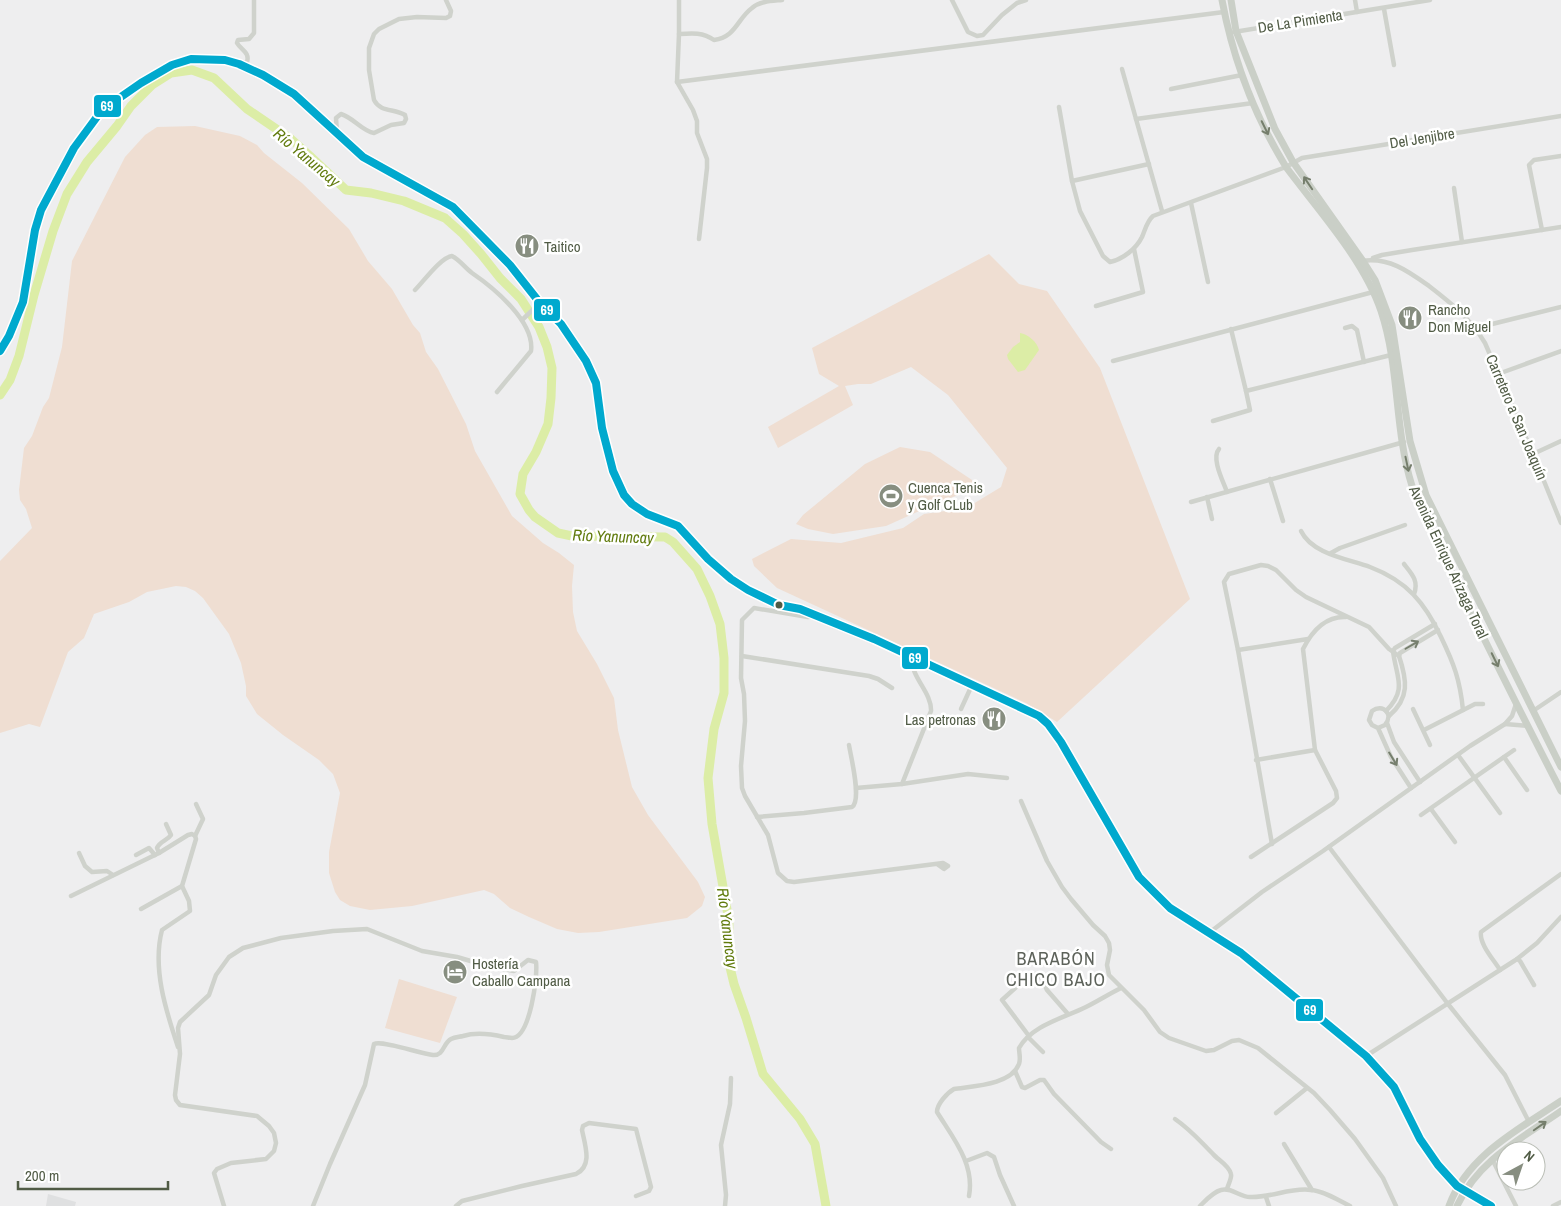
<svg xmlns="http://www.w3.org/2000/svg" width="1561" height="1206" font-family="'Archivo Narrow',sans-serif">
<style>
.education{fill:#dfe0e1}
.green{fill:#efded2}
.water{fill:#dceda6}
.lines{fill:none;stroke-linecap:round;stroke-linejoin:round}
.river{stroke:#dceda6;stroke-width:9}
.street{stroke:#cfd2cc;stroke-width:4.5}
.secondary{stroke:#cfd3cd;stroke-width:5.5}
.primary{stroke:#cacfc7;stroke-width:7}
.bus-1-casing{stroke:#fff;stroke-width:11}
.bus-1{stroke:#00a9ce;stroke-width:8}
.oneway{stroke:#757e6c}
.oneway2{stroke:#767f6e}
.bus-dot{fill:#505b45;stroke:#fff;stroke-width:2}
.labels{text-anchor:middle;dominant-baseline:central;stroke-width:5;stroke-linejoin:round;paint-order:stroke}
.street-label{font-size:15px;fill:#505b45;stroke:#fff}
.poi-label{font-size:15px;fill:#505b45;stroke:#fff;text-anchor:start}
.water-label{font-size:16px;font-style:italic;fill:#617b0d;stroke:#fff}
.quarter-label{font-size:18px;letter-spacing:1px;fill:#5d625a;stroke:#fff}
.line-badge{stroke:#fff;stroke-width:2}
.badge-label{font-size:14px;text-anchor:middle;font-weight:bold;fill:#fff}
</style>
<rect width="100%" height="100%" fill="#eeeeef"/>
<polygon class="education" points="48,1194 76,1202 75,1206 46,1206"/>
<g class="green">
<polygon points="195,126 240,136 257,145 264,153 302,183 349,229 368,261 392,289 413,325 420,333 426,352 438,369 466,424 475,451 512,516 543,543 559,553 574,565 572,586 573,612 577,631 597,664 614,698 618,730 632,787 648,815 698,882 705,897 702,906 687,918 599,932 578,933 557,929 529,917 510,908 494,894 484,890 412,906 370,910 350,906 340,900 335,892 329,873 329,852 340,793 333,774 319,760 283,735 257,714 246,696 246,686 241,663 229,634 203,598 195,591 186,587 176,586 147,592 129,602 94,614 84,638 68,652 40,727 29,724 0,733 0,561 32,528 26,509 20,500 19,490 24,448 32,436 43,407 49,398 62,347 72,261 125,157 145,135 157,127"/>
<polygon points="989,254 1019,284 1047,291 1100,368 1190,599 1057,722 1026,703 777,588 754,566 752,559 791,539 841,543 903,528 924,514 952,510 973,504 1001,487 1007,468 948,395 911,367 871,384 858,384 845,386 853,405 778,448 768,427 839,386 819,374 812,348"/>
<polygon points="900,447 930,452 972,480 976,488 935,504 886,526 833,534 808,529 796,524 803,515 865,464"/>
<polygon points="399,979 457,997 440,1043 385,1028"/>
</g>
<path class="water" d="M1020,333C1028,334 1037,342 1039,350L1025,370L1018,372L1008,359L1007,355L1013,347L1020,342Z"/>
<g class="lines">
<polyline class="river" points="0,395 10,380 19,356 34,295 53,231 67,194 87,162 117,126 131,106 152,85 171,73 192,70 214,78 247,109 291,139 310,156 346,190 371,193 404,201 445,218 463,234 481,254 500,278 521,299 539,327 547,347 552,368 551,398 548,424 536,452 523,474 520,494 529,510 535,517 558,533 572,536 665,537 673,542 697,569 710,596 720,624 724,658 724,693 714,729 708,778 712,824 729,921 728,959 734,984 746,1018 763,1074 800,1119 815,1144 826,1206"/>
<g class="street">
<polyline points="679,0 679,34 677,82 693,110 697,121 697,133 707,159 707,168 699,239"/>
<polyline points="952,0 968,32 977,36 983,35 1002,15 1017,3 1026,0"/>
<polyline points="1355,0 1357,12"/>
<polyline points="1384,9 1394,65"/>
<polyline points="1234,32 1430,0"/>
<path d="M679,34C692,33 703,32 714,40C736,37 737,19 752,8C760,1 772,1 782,0"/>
<path d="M240,64L247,62C250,52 241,50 237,43L238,40L249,39L254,33V0"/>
<polyline points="1122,69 1136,119 1253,103"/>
<polyline points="677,82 1224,12"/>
<polyline points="1171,89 1242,75"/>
<path d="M1059,107L1072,181L1080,211L1103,256L1110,262C1123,259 1136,249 1142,237C1145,230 1147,221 1153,216L1286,167L1302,158L1561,116"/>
<polyline points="1136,119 1162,211"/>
<path d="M337,133L336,118L341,114C354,118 362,131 374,133L391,125L404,123L406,119L405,115C394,108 381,113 374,100L369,70V48L374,34L379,29L399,19L417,17L446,18L450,16L451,11L446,0"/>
<polyline points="1072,181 1149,164"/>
<polyline points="1454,188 1462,242"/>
<polyline points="1191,203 1208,282"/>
<polyline points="1542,230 1529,165 1534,160 1561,156"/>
<polyline points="1373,258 1382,255 1412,250 1561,227"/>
<path d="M1362,261C1389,257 1408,271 1429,286C1451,303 1470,318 1485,343L1533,454L1561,523"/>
<path d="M415,290C424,281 440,258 452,256C460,260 465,268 472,273C494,288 535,322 531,351L497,392"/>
<polyline points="1096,306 1143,292 1134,249"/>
<polyline points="522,320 540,303"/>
<polyline points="1345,328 1352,326 1357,330 1364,362"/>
<polyline points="1476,328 1561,307"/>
<polyline points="1231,329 1246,391"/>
<polyline points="1113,361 1373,292"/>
<polyline points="1498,374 1561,351"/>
<polyline points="1213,421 1250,410 1246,391 1391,355"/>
<path d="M1219,449C1211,458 1223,481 1227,492"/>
<polyline points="1533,454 1561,441"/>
<polyline points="1270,479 1283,521"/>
<polyline points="1207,497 1212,519"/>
<polyline points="1191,502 1404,442"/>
<path d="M1301,531C1312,554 1348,559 1370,567C1407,581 1425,603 1441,637C1454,664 1460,680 1463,710"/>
<polyline points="1331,553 1340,548 1405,525"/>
<path d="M1404,564C1412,574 1419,581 1414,594"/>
<polyline points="815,616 808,617 754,608 742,620 741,678 744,694 745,721 741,766 742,788 745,796 768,835 778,873 787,881 794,882 943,863 948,866 944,869 937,864"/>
<polyline points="1238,650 1308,639"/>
<polyline points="742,656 869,676 878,679 892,688"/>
<polyline points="961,709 972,685"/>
<polyline points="1413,709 1430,745"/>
<path d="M1386,711C1408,689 1396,677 1393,651L1395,648L1435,624"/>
<polyline points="1533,711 1561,692"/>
<path d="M1389,716C1410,698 1407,680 1399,656L1400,653L1438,630"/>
<polyline points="1387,723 1394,742 1420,782"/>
<polyline points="1505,724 1528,726"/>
<path d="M1378,728L1385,725C1394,714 1383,703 1372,711L1369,720L1372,725L1378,728L1391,757L1411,788"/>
<polyline points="1424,730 1475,704 1483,704"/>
<polyline points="1458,755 1500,813"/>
<polyline points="1504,757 1527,790"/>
<polyline points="1256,760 1315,750"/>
<path d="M902,784L931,711C932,692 910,677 912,657"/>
<polyline points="856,788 902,784 968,774 1007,778"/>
<polyline points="1021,801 1047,861 1062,887 1071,899 1093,925 1105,936 1109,943 1110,950 1107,965 1109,975 1144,1010 1160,1032 1169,1038 1206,1051 1214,1050 1232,1041 1239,1040 1258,1048 1314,1093 1330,1110 1355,1139 1383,1178 1396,1206"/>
<polyline points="1431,809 1455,842"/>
<polyline points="1421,815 1514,750"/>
<path d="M757,817L804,813L852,807C862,800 851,758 849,745"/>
<polyline points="195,836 203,819 196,804"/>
<polyline points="1272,844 1238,650 1224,582 1229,574 1261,565 1268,566 1276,570 1296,590 1306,597 1369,627 1389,649 1399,656"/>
<polyline points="1329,847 1448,1004 1505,1075 1529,1122"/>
<polyline points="79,853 85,866 92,872 107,871 113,875"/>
<path d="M159,853L157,848C160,841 167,841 171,835L166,824"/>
<polyline points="136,855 149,848 155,855"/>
<path d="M1251,857L1333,803L1337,798L1336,791L1315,750L1303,649C1312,631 1325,616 1346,617"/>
<path d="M71,896L159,853L188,835L192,834L195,836L196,839L182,886L189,901L190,911L162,930C152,968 166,1011 178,1047"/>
<polyline points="141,909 182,886"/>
<polyline points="1209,933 1262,892 1323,851 1470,746 1505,724 1512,716 1516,704"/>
<polyline points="1517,959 1537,943 1561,917"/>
<path d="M1500,970C1494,960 1479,944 1481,932L1561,874"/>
<polyline points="1029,1036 1002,1000 1023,981 1036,974 1040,975 1047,990 1068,1014"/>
<polyline points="1028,1037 1043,1052"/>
<polyline points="1366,1056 1514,961 1517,959 1520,961 1534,985"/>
<polyline points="1015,1071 1022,1087 1025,1088 1040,1080 1044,1080 1054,1094 1101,1142 1111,1149"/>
<polyline points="1276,1113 1307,1088"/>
<path d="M1175,1119C1191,1130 1199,1140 1213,1154C1218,1160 1229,1165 1231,1174C1232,1178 1228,1185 1227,1189"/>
<polyline points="1284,1144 1312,1190"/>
<polyline points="1492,1159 1516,1206"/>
<polyline points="966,1161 987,1153 994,1157 1000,1175 1014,1206"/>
<path d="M969,1196C975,1164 953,1138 937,1112C937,1104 947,1093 954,1089C973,1086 1011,1085 1019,1064C1021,1059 1019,1053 1019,1048C1032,1025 1064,1018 1086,1007C1098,1001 1109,994 1121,988"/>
<polyline points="1266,1197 1269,1206"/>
<path d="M224,1206L214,1173L217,1169L231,1163L266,1159L274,1151L276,1143L274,1133L269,1126L257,1116L180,1105L176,1100L175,1095L180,1054L178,1028L180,1022L209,995L216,975L229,957L243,948L281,938L333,931L367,929L422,951L457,957L491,967L514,971L528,960L536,962C538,976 530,1038 512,1038C509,1038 507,1037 504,1037C491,1034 476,1032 463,1036C459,1037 455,1037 451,1039C443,1043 444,1056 433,1055C421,1054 382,1040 374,1044L365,1085L330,1164L313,1206"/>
<path d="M456,1206L462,1201L522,1186L576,1174C593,1166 585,1145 582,1130L583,1126L589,1123L636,1129L651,1187L649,1191L636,1196"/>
<polyline points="725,1206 726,1195 721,1145 730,1104 731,1078"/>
<path d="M1200,1206C1206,1200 1213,1192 1221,1190C1231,1187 1240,1197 1250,1197C1271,1198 1291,1187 1311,1190C1324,1191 1338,1200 1350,1206"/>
<polyline points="1553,1206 1561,1202"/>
</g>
<polyline class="secondary" points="0,351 9,336 23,302 35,230 41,210 74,148 102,110 141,83 172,65 191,59 225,60 239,64 263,75 294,94 363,157 453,207 510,265 540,303 561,324 586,361 596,383 602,428 613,471 624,495 632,504 647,514 678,526 708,559 731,579 748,590 779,605 800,609 874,639 1039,716 1048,724 1061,742 1139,877 1170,908 1241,953 1366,1056 1394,1087 1420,1139 1438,1165 1457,1186 1491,1206"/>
<g class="primary">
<path d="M1222,0C1233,59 1254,115 1286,167C1318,210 1364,260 1381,311C1400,368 1394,429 1412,486C1424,520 1443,553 1458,585C1491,654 1526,723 1561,791"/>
<polyline points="1231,0 1236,31 1275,129 1293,162 1363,261 1375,280 1392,325 1410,441 1426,495 1561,767"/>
<path d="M1449,1206C1467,1156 1519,1129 1561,1101"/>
<path d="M1457,1206C1478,1160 1521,1139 1561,1111"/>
</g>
<defs>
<polyline id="bus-1" points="0,351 9,336 23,302 35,230 41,210 74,148 102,110 141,83 172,65 191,59 225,60 239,64 263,75 294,94 363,157 453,207 510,265 540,303 561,324 586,361 596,383 602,428 613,471 624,495 632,504 647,514 678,526 708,559 731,579 748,590 779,605 800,609 874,639 1039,716 1048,724 1061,742 1139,877 1170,908 1241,953 1366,1056 1394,1087 1420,1139 1438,1165 1457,1186 1491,1206"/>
</defs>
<use href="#bus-1" class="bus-1-casing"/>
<use href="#bus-1" class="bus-1"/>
</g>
<defs><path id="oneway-shaft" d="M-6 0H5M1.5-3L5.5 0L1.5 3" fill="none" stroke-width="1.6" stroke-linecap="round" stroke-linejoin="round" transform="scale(1.25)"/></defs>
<g class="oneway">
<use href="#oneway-shaft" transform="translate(1265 128) rotate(64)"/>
<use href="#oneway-shaft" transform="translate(1308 183) rotate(-124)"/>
<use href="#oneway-shaft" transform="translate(1407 464) rotate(78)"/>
<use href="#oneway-shaft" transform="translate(1495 660) rotate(64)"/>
<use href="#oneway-shaft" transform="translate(1540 1126) rotate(-35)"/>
</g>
<g class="oneway2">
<use href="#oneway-shaft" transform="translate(1412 645) rotate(-30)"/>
<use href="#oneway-shaft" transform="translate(1393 759) rotate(59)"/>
</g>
<defs>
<symbol id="restaurant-disc" viewBox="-11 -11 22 22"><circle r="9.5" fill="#878e80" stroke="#fff"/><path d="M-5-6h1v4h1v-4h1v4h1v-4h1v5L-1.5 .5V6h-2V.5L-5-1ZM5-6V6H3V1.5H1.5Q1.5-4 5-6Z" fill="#fff"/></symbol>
<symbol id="stadium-disc" viewBox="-11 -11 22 22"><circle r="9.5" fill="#878e80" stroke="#fff"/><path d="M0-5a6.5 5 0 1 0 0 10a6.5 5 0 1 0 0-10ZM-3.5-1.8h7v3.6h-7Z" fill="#fff"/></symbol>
<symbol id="hotel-disc" viewBox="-11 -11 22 22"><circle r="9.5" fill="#878e80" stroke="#fff"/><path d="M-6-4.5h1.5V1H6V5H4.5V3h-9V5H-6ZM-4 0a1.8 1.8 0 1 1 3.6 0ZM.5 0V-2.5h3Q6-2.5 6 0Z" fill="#fff"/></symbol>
</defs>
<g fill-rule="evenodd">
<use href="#restaurant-disc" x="513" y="232" width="28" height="28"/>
<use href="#restaurant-disc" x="1396" y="304" width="28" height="28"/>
<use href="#stadium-disc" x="877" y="482" width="28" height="28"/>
<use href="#restaurant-disc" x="980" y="705" width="28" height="28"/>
<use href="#hotel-disc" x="441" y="958" width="28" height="28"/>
</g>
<circle class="bus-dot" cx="779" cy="605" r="4.5"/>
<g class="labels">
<g class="street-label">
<text transform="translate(1300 21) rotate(-9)">De La Pimienta</text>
<text transform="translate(1422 138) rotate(-9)">Del Jenjibre</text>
<text transform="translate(1517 417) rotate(67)">Carretero a San Joaquín</text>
<text transform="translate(1449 562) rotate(65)">Avenida Enrique Arízaga Toral</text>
</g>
<g class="poi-label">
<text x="544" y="246">Taitico</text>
<text x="1428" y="309">Rancho<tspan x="1428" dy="17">Don Miguel</tspan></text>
<text x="908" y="487">Cuenca Tenis<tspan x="908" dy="17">y Golf CLub</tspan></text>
<text x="976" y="719" text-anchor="end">Las petronas</text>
<text x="472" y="963">Hostería<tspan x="472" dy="17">Caballo Campana</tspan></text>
</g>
<g class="water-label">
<text transform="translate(307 157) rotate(40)">Río Yanuncay</text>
<text transform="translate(613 536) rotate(2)">Río Yanuncay</text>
<text transform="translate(728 928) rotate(83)">Río Yanuncay</text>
</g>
<g class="quarter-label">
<text x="1056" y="958">BARABÓN<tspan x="1056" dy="21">CHICO BAJO</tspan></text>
</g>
</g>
<g class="line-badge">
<rect x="93" y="94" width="29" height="24" rx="5" fill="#00a9ce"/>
<rect x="533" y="298" width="28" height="24" rx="5" fill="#00a9ce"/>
<rect x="901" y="646" width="28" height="24" rx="5" fill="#00a9ce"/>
<rect x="1295" y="998" width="29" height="24" rx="5" fill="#00a9ce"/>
</g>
<g class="badge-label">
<text x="107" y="111">69</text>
<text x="547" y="315">69</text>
<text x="915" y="663">69</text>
<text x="1310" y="1015">69</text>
</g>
<g transform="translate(1521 1166) rotate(40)"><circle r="24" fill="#ffffff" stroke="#b9bdb5"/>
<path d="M0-4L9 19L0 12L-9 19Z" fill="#878e80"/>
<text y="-8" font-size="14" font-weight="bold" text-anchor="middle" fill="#505b45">N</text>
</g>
<path d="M18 1181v8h150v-8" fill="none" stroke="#505b45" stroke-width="2.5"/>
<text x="25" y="1181" font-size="15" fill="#505b45" stroke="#ffffff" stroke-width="4" paint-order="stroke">200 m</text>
</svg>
